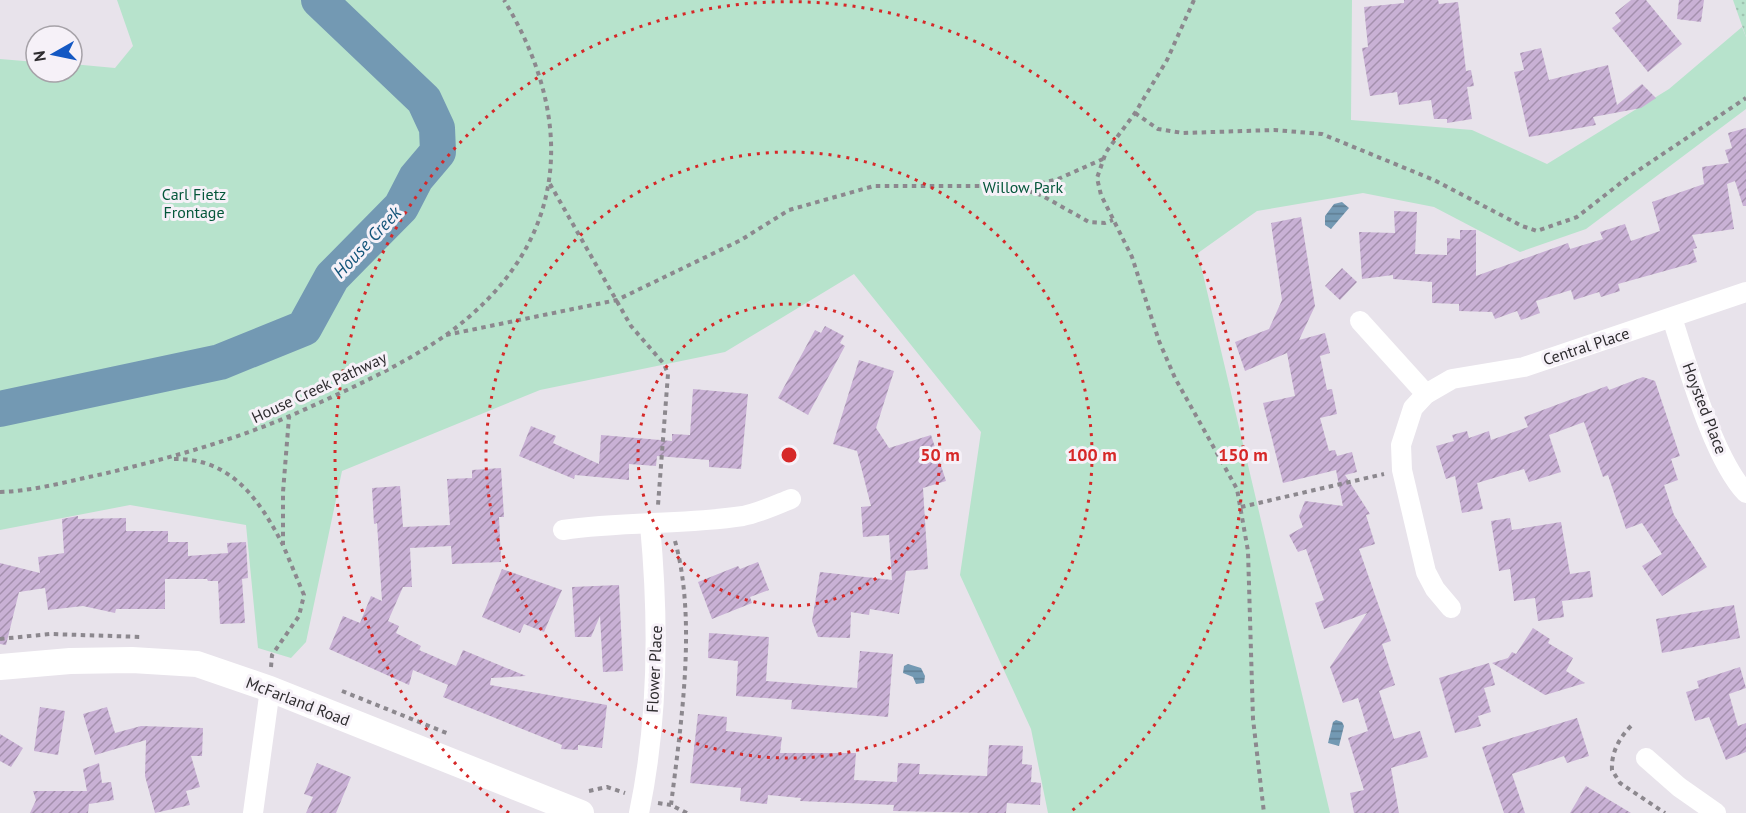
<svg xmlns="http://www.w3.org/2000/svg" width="1746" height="813" font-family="'PT Sans',sans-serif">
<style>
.grass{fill:url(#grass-dots)}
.green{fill:#b7e3cc}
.water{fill:url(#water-rules)}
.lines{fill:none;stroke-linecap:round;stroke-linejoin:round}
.river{stroke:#7399b3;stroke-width:36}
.building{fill:url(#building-hatch)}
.path{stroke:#8c888e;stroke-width:4;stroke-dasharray:4.5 4.5;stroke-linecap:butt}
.minor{stroke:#fff;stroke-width:20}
.tertiary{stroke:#fff;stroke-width:26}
.ring{fill:none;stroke:#d62828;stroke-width:3;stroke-dasharray:3 6}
.labels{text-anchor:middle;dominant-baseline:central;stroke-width:6;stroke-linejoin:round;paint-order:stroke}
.park-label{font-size:16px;fill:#05573b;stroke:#f6f1f8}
.street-label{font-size:16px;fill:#2e2c2f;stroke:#f6f1f8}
.water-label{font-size:18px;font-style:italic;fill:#14557a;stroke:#f6f1f8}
.centre{fill:#d62828;stroke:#f6f1f8;stroke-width:3}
.ring-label{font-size:18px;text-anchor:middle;font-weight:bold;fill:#d62828;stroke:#f6f1f8;stroke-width:6;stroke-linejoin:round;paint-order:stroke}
</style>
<defs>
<pattern id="grass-dots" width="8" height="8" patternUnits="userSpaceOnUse" patternTransform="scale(1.5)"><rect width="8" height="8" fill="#b7e3cc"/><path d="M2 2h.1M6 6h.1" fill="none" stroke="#9ec3b0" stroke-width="1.8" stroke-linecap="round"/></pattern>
<pattern id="water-rules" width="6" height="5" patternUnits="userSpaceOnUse" patternTransform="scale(1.5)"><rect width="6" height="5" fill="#7399b3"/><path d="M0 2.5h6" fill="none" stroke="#5f7d92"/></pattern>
<pattern id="building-hatch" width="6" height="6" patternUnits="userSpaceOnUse" patternTransform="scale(1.5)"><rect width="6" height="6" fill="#c9b1d5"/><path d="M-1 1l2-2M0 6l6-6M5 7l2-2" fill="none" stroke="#a490ad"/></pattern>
</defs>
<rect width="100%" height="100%" fill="#e8e3eb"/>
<polygon class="grass" points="1733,0 1746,0 1746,37"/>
<polygon class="green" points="117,0 1352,0 1351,120 1472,130 1547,164 1669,89 1742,27 1746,37 1746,109 1586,229 1520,252 1434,207 1363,193 1257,211 1198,253 1330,813 1048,813 1031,729 960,575 981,432 854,274 725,352 540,390 342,471 306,642 291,658 258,648 246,525 130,505 0,530 0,59 36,62 36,72 72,72 72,64 115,68 133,46"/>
<g class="water">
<polygon points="1342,202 1349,208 1331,229 1325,225 1325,216 1334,204"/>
<polygon points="908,664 921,668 925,676 924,683 916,684 913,677 903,673 904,666"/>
<polygon points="1336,720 1342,722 1344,726 1339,746 1328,743 1333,722"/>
</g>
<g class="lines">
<polyline class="river" points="0,409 220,362 304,328 332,277 401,207 416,178 438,152 437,128 424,100 319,0"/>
</g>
<g class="building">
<polygon points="1404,0 1438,0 1439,4 1458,2 1466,71 1471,70 1474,86 1467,87 1472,119 1447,123 1447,119 1434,119 1431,100 1399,105 1397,92 1370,96 1362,48 1368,47 1364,7 1404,3"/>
<polygon points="1631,0 1646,0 1682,44 1648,72 1612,28 1621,21 1615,13"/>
<polygon points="1679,0 1704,0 1701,22 1677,19"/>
<polygon points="1541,48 1549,80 1608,65 1617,105 1642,84 1656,98 1641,108 1593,117 1596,125 1529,137 1514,72 1524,70 1520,53"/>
<polygon points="1746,128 1746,206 1743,206 1735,181 1727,184 1734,229 1692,235 1697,248 1693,249 1697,262 1618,284 1620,291 1601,297 1599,292 1574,300 1571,290 1536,301 1540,313 1521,320 1517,311 1495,319 1492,312 1459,311 1459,304 1432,303 1432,282 1393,279 1393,275 1362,279 1359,232 1395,233 1394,211 1417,212 1415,254 1447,255 1447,238 1460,239 1460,230 1476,230 1476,276 1568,243 1570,249 1603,239 1600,232 1625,224 1631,241 1660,231 1652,202 1704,184 1702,167 1729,163 1725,150 1732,148 1728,133"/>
<polygon points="1301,217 1315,306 1299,340 1325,333 1330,353 1320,356 1327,390 1332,389 1337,414 1320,418 1329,451 1335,450 1337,456 1352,452 1357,472 1345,475 1370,514 1366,515 1375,544 1359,549 1391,641 1382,644 1395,685 1379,691 1394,739 1420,731 1428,757 1391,768 1399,813 1354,813 1350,793 1364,790 1348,738 1368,731 1358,698 1343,703 1330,667 1367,613 1324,629 1315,603 1324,600 1306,549 1298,552 1289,535 1303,527 1299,516 1305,501 1343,506 1336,470 1283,483 1263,403 1295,396 1287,353 1245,371 1235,342 1269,329 1282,300 1271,223"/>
<polygon points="1342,268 1357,282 1340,300 1325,286"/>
<polygon points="825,326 844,336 840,343 845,346 808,415 778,398 815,330 821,333"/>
<polygon points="859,360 894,371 876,428 889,448 931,435 946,481 923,488 928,569 906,571 899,614 870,609 869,615 851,612 850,638 818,637 812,621 820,572 892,580 889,535 863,537 861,507 871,506 857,451 833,444"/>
<polygon points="1643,377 1655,381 1680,456 1671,459 1678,480 1664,485 1674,515 1707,567 1662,596 1642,566 1662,554 1642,523 1626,529 1608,475 1603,477 1584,422 1549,435 1561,472 1529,482 1524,469 1477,483 1483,509 1462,513 1455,476 1446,479 1436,446 1454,441 1452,435 1467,431 1469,438 1489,431 1491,440 1528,427 1524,417 1607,386 1609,390"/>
<polygon points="693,389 748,394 741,469 709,467 709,460 657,456 656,466 629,464 629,480 575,475 574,479 519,456 531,426 556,436 553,443 599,464 601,435 672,441 672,434 690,435"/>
<polygon points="501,468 504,517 499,517 501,562 452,564 451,546 410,548 412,587 403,587 388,621 399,626 396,633 421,646 419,650 456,666 463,650 526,676 491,678 490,685 607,705 602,748 578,745 578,750 561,749 562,745 443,697 448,685 413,670 409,685 329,649 343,616 360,623 371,596 382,601 377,523 374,524 372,488 400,486 403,527 450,525 447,479 472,478 472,470"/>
<polygon points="78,516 78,519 126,518 126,531 168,531 168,542 188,542 188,556 228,553 227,543 246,542 248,578 242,579 245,623 220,624 218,581 208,581 207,579 165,579 165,609 116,609 115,613 83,606 48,610 45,588 19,592 6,645 0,644 0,563 40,573 38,557 64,553 62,519"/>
<polygon points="1510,518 1512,530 1561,522 1570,574 1590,571 1593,597 1562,601 1564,617 1538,621 1535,598 1514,601 1510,569 1499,571 1491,521"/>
<polygon points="758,562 769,590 750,597 752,603 712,619 698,582 738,566 740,569"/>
<polygon points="502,569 562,590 544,632 524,624 520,633 482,617"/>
<polygon points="619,585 623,671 603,672 600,616 591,637 575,637 572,587"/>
<polygon points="1734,605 1740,638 1662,653 1656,619"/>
<polygon points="1533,628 1550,639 1548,643 1573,658 1566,671 1585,683 1545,695 1492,663 1508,658 1512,652 1516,654"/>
<polygon points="709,633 769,637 766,681 857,688 860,651 893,654 888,717 791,709 792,700 736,696 738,661 708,658"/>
<polygon points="1489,663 1495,685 1484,688 1491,712 1478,716 1481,726 1455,733 1439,678"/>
<polygon points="1740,667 1746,688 1729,694 1738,726 1746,723 1746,752 1726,760 1709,717 1695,721 1686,692 1699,688 1697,681"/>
<polygon points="40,707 65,711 58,755 34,751"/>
<polygon points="107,707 115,733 141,726 203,728 202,756 191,756 200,787 186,791 190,805 155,813 145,776 146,740 95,755 83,714"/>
<polygon points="698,714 727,717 726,731 782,737 780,753 856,753 854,780 897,782 898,763 920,764 919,774 987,776 989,745 1023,746 1022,764 1032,765 1031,782 1041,783 1040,805 1007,803 1006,813 985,813 893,811 894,805 800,801 801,798 768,795 767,804 740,801 741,788 690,783"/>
<polygon points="1577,718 1589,756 1567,763 1564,756 1512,774 1525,813 1504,813 1482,747"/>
<polygon points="0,734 23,748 11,767 0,761"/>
<polygon points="99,763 102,783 111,782 114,800 89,804 88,813 30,813 36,800 33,791 87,791 83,769"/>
<polygon points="317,763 351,777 336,813 306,813 313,797 304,794"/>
<polygon points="1586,786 1631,813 1570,813"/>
</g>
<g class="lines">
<g class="path">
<polyline points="1194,0 1167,60 1135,113 1106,152 1097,178 1101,195 1132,257 1159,341 1175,378 1237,489 1248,551 1253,719 1264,813"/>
<polyline points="1135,113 1158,129 1183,133 1274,130 1322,134 1434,180 1522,226 1537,231 1577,217 1627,178 1746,98"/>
<polyline points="550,184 631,326 664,364 668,374 658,505"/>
<polyline points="1023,188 1058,179 1103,159"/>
<polyline points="446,335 617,300 741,240 789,210 874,186 1012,186 1041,195 1089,222 1105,223 1113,220"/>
<path d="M174,459C231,458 259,499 283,545"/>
<path d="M0,492C34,491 69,481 103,474C174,457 243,438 310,407C356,386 404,364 446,335C568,247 579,124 504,0"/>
<polyline points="1241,507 1384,474"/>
<path d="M675,541C697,620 681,724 671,805L687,813"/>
<polyline points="0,639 50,634 143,637"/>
<polyline points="271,667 272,655 299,616 304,595 283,545 283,492 289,417"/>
<polyline points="342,691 449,734"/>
<path d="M1631,726C1619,738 1611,753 1612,770L1620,783L1665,813"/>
<polyline points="589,791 607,787 625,793"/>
<polyline points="658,803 671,805"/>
</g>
<g class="minor">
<path d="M1672,318C1688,366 1713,458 1746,493"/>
<polyline points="1360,321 1426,394"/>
<path d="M563,530C622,521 683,525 743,516C759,513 776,505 791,499"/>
<polyline points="1451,608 1435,589 1426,572 1402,470 1401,445 1413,408 1426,394 1452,379 1524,367 1746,292"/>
<polyline points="1646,758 1679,787 1716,813"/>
<polyline points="253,813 270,689"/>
<path d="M639,813C659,718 659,621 650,525"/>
</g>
<polyline class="tertiary" points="0,667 70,661 132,660 197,664 270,689 581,813"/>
</g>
<g class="ring">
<circle cx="789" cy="455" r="151"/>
<circle cx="789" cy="455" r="303"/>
<path d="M509 813A454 454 0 1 1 1069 813"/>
</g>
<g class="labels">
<g class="park-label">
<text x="1023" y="187">Willow Park</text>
<text x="194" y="194">Carl Fietz<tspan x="194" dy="18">Frontage</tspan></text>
</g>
<g class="street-label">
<text transform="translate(1586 346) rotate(-18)">Central Place</text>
<text transform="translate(319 387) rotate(-25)">House Creek Pathway</text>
<text transform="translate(1705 408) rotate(69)">Hoysted Place</text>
<text transform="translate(654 669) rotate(-87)">Flower Place</text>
<text transform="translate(298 701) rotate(21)">McFarland Road</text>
</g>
<g class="water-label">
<text transform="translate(367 242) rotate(-47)">House Creek</text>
</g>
</g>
<circle cx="789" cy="455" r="9" class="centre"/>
<g class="ring-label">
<text x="940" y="461">50 m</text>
<text x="1092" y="461">100 m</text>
<text x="1243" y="461">150 m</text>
</g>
<g transform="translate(54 54) rotate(261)"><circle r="28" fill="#f6f1f8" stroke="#a6a2a8" stroke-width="1.5"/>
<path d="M0-4.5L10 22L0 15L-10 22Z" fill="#1458c3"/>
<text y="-9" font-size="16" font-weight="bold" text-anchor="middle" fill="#2e2c2f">N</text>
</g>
</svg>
